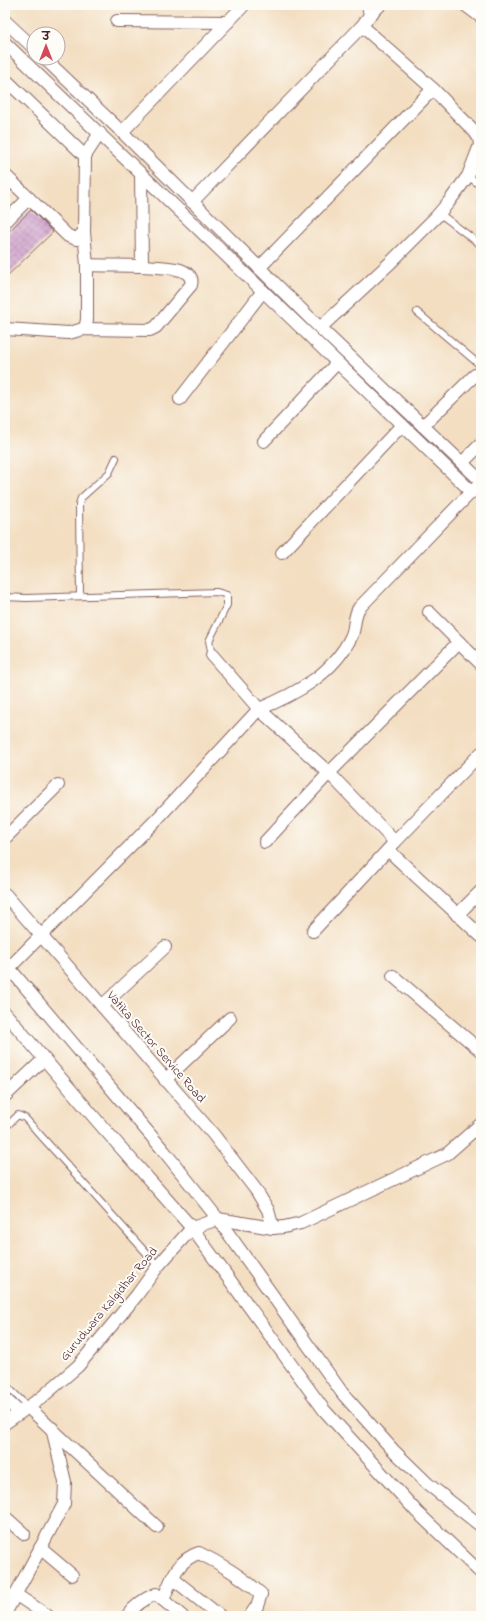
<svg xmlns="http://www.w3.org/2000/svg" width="486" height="1621" font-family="'Indie Flower','Playpen Sans Deva',sans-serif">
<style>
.building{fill:url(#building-cross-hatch)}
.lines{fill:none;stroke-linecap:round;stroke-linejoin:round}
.service-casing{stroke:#856260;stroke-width:8}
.minor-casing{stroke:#856260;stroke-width:14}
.service{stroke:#fff;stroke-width:6}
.minor{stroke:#fff;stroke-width:12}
.labels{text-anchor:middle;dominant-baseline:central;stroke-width:4;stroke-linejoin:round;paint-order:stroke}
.street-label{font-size:13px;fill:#4a1f2b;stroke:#fdfcf7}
</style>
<defs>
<pattern id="building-cross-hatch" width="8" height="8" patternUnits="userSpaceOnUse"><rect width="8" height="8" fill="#cc9bc9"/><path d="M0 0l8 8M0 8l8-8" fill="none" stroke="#a87ea3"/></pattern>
</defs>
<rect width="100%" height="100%" fill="#fdfcf7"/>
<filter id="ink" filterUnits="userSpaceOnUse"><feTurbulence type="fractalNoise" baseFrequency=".025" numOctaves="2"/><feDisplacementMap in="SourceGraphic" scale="8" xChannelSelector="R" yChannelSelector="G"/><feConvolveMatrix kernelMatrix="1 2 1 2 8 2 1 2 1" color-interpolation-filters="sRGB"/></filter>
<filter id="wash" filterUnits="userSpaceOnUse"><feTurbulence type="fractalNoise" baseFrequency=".012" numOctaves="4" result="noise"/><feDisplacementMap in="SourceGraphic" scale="16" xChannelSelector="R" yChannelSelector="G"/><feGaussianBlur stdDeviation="0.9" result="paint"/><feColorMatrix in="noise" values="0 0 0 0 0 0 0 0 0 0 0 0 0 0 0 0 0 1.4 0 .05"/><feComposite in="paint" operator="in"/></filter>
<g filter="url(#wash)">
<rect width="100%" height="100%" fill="#f3dec1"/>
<g id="blocks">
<g class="building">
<polygon points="5,181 13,189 5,196"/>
<polygon points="31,210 53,232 5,278 5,235"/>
</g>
</g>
</g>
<g filter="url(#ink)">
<use href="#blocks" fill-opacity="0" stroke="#856260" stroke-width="1"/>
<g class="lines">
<defs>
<g id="service">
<polyline points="468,176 481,186"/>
<polyline points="439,213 481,245"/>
<polyline points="417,312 481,366"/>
<polyline points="80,596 79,504 81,498 109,473 116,458"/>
<polyline points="5,597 26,598 217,592 227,595 227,605 209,641 212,655"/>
<polyline points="5,1128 18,1115 25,1118 158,1266"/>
<polyline points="5,1384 28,1407"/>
</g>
<g id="minor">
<polyline points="465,5 481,17"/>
<polyline points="370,15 380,5"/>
<polyline points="5,21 34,48"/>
<polyline points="117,21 228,22"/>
<polyline points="5,43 472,492"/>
<polyline points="44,58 122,132 320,328 481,481"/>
<polyline points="5,79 85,156"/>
<polyline points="122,132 244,5"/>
<polyline points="141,174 142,266"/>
<polyline points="5,175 68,236 77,239 84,232 85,156 100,133"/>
<polyline points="192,202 362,26 370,15 368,5"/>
<polyline points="5,222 29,198"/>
<polyline points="259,268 433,89 362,26"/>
<polyline points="320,328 390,263 436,217 448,203 468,176 477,153 480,145 479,138 475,132 433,89"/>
<path d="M5,329L69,333L83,329L150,330L156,327L191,285C193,278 189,274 183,271C175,268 167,268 158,267C135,265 111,266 87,265"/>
<polyline points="83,329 86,325 87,319 87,265 84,232"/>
<polyline points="180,399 263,291"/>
<polyline points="423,426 475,375"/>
<polyline points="264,441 337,363"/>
<polyline points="462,463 481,444"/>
<polyline points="282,553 402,425"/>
<polyline points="429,612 481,664"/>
<polyline points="5,838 58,785"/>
<polyline points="265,842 329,773 459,642"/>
<path d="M395,842L329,773L259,709C296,694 333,674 351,637C356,628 353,617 359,608L476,487"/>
<polyline points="388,850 481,936"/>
<polyline points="5,894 213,1134 256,1190 268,1210 273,1228"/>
<polyline points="457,915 481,891"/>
<polyline points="313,931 395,842 481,753"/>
<polyline points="5,963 164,1151 218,1219 343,1394 393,1450 428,1484 481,1526"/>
<polyline points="9,968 158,818 259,709 212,655"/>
<polyline points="393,976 481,1051"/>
<polyline points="102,1006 165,947"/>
<polyline points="5,1013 99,1123 192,1228 324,1410 417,1512 481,1573"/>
<polyline points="165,1080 230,1018"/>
<polyline points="5,1096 44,1059"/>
<polyline points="192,1228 218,1219 273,1228 284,1227 301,1223 447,1154 481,1124"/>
<polyline points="5,1399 20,1413"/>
<polyline points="28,1407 157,1527"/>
<polyline points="5,1423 41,1398 78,1366 137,1295 158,1266 192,1228"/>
<polyline points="5,1517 24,1534"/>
<polyline points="40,1548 72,1575"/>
<polyline points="172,1578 220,1616"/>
<polyline points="15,1594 48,1616"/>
<path d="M163,1600C171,1580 177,1560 199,1553C220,1563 245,1579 261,1594L257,1606L250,1616"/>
<polyline points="5,1614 64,1504 65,1482 52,1428"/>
<path d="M127,1616C135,1605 143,1599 156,1594L182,1616"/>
</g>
</defs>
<use href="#service" class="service-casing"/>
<use href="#minor" class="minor-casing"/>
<use href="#service" class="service"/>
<use href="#minor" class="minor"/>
</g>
</g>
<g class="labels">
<g class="street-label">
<text transform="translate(156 1047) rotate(49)">Vatika Sector Service Road</text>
<text transform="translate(109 1304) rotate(-50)">Gurudwara Kalgidhar Road</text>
</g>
</g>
<rect width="486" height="1621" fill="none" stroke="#fdfcf7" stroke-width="20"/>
<g transform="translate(46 46)"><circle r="19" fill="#fdfcf7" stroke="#b5a4a5"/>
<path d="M0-3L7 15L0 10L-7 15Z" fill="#d1495b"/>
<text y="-6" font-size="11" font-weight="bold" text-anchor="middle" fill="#4a1f2b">उ</text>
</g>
</svg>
